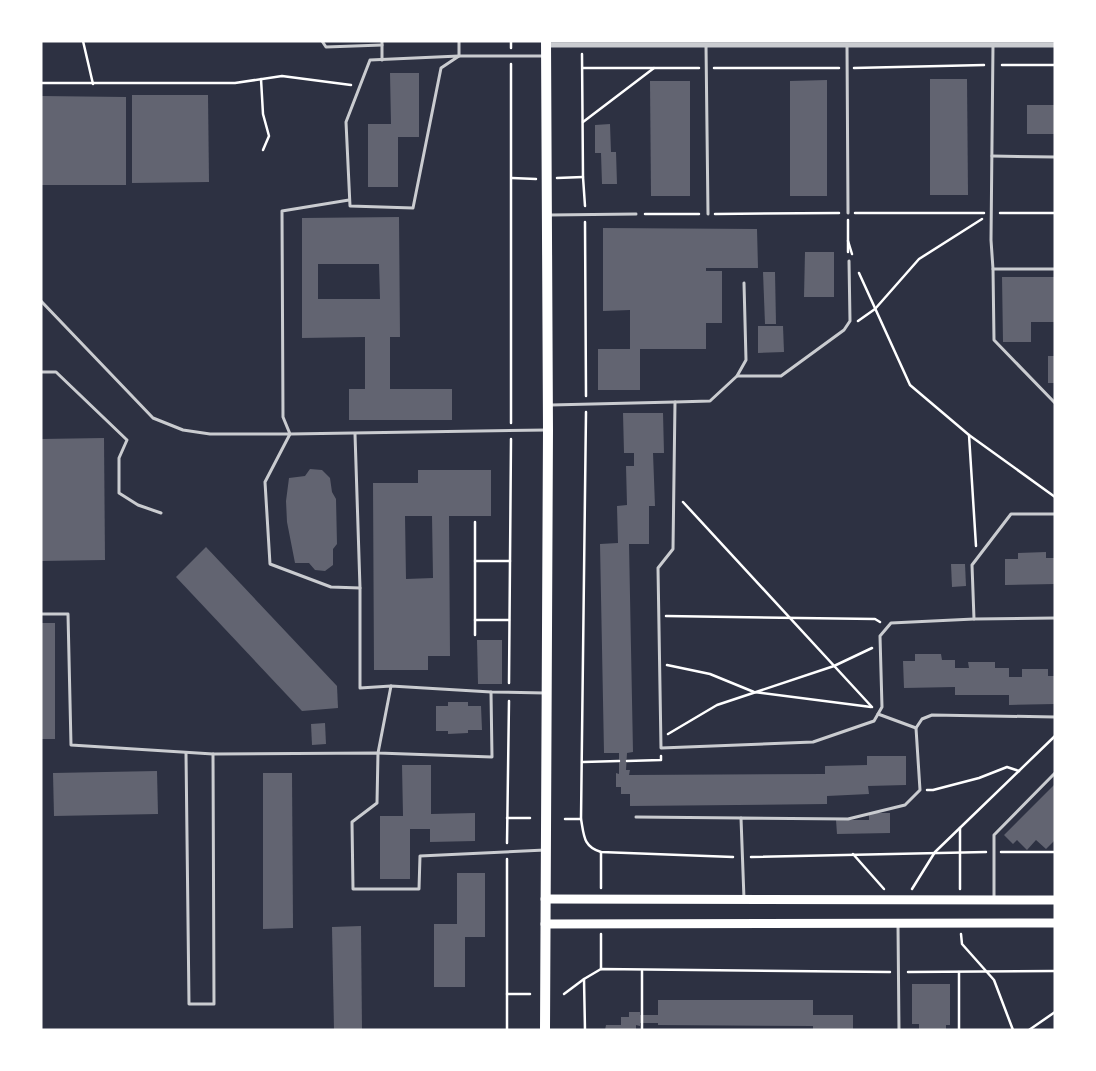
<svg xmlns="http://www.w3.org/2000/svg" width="1096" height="1071" font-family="'DejaVu Sans',sans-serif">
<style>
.building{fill:#626471;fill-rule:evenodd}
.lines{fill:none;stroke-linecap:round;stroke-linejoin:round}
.path{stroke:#fff;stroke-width:2.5}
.service{stroke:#caccd0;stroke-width:3}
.minor{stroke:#caccd0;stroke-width:5}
.secondary{stroke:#fff;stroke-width:9}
.primary{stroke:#fff;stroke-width:10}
</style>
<rect width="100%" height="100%" fill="#2d3142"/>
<g class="building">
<polygon points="390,73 419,73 419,137 398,137 398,187 368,187 368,124 391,124"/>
<polygon points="930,79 967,79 968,195 930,195"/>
<polygon points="827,80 827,196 790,196 790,81"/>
<polygon points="650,81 690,81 690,196 651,196"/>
<polygon points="132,95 208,95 209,182 132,183"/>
<polygon points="41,96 126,97 126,185 41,185"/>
<rect x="1027" y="105" width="28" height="29"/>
<polygon points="610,124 611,152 616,152 617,184 602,184 601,153 595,153 595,125"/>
<path d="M399,217L400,337H390V389H452V420H349V389H365V337L302,338V218ZM318,264H379L380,299H318Z"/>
<polygon points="603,228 757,229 758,268 706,268 706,271 722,271 722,323 706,323 706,349 640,349 640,390 598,390 598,349 630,349 630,310 603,311"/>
<polygon points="805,252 834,252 834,297 804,297"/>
<polygon points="763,272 775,272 776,324 765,324"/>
<polygon points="1002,277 1055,277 1055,322 1031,322 1031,342 1003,342"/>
<polygon points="758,326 783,326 784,352 758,353"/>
<rect x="1048" y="356" width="7" height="27"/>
<polygon points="623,413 663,413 664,453 653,453 655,506 649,506 649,544 629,544 633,752 627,753 626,770 630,770 629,775 825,774 825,766 867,765 867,756 906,756 906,785 868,786 869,794 827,796 827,804 630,806 630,794 621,794 621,787 616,787 616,773 619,774 619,753 604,753 600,544 618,543 617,506 627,505 626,466 634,466 634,453 624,453"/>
<polygon points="104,438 105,560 41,561 41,439"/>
<polygon points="310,469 322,470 330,478 332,492 336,499 337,544 333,549 333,565 325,571 315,570 309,563 295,563 287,522 286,501 289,478 305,476"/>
<path d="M418,470H491V516H449L450,656H428V670H374L373,483H418ZM405,516H432L433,578L406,579Z"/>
<polygon points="206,547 337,686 338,708 302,711 176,577"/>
<polygon points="1046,552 1046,558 1055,558 1055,584 1005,585 1005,559 1018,559 1018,553"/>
<polygon points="951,564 965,564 966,586 952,587"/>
<rect x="41" y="623" width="14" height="116"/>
<polygon points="477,640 502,640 502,684 478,684"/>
<polygon points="915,654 941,654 942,660 955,660 955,668 969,668 968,662 995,662 995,668 1009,668 1009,677 1022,677 1022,669 1048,669 1048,676 1055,676 1055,704 1009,705 1009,695 955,695 955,687 904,688 903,661 915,661"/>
<polygon points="448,702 468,702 468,706 481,706 482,730 468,730 468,733 448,734 448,731 436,731 436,706 448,706"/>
<polygon points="325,723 326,744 312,745 311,724"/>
<polygon points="402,765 431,765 431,814 475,813 475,841 430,842 430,829 410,829 410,879 380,879 380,816 403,816"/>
<polygon points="157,771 158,814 54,816 53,773"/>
<polygon points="263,773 292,773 293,928 263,929"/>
<polygon points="1055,784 1055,840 1046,849 1036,840 1027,850 1017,840 1013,844 1004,835"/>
<polygon points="869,813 890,813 890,833 837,834 836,820 869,820"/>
<polygon points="457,873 485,873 485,937 465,937 465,987 434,987 434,924 457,924"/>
<polygon points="361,926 362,1030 334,1030 332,927"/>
<polygon points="912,984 950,984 950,1025 946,1025 946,1030 919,1030 919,1024 912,1024"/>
<polygon points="658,1000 813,1000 813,1015 853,1015 853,1030 813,1030 813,1026 658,1025 658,1023 640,1023 640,1026 636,1025 636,1030 605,1030 606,1025 621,1025 621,1017 629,1017 629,1012 640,1012 640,1015 658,1015"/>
</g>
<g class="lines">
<g class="path">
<polyline points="83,41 93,84"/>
<polyline points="511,41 511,48"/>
<polyline points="582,54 583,177 585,206"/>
<polyline points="511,64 511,423"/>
<polyline points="1002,65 1055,65"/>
<polyline points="583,68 699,68"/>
<polyline points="714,68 839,68"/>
<polyline points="854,68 984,65"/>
<polyline points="261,79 263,114 269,136 263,150"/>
<polyline points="41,83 235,83 282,76 351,85"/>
<polyline points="583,122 654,68"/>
<polyline points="512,178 536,179"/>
<polyline points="557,178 583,177"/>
<polyline points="855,213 984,213"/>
<polyline points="1000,213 1055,213"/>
<polyline points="645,214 699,214"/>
<polyline points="715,214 839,213"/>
<polyline points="848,220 848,252"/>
<polyline points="585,222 586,396"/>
<polyline points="848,241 852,254"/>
<polyline points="859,273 910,385 969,435 1055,497"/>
<polyline points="858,321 875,309 919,259 982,219"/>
<path d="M586,412L581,819C584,835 583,847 601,852L733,857"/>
<polyline points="969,435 976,546"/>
<polyline points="683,502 872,707"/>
<polyline points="475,522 475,561"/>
<polyline points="666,616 875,619 880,622"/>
<polyline points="509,620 475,620 475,561 510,561"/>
<polyline points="475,635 475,620"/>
<polyline points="667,665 710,674 754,692 871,707"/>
<polyline points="509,683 511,439"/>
<polyline points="668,734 717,705 834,666 872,648"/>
<polyline points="627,761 661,760 661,756"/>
<polyline points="583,762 619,761"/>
<polyline points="927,790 933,790 979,778 1007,767 1019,771"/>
<polyline points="507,818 530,818"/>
<polyline points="565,819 581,819"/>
<polyline points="960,828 960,889"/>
<polyline points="507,843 509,701"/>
<polyline points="601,852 601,888"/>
<polyline points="1001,852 1055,852"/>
<polyline points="853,854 884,889"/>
<polyline points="751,857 986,852"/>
<polyline points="912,889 935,852 1055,736"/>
<polyline points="601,934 601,969"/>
<polyline points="961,934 962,944 994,980 1013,1030"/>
<polyline points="908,972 1055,971"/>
<polyline points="959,972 959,1030"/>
<polyline points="507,994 530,994"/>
<polyline points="564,994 584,979"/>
<polyline points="507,1030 507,859"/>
<polyline points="585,1030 584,979 601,969 890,972"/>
<polyline points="642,1030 642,971"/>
<polyline points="1029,1030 1055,1012"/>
</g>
<g class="service">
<polyline points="322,41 326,47 382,45"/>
<polyline points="382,41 382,60"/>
<polyline points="459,41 459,56"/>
<polyline points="706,45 708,214"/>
<polyline points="847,45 848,213"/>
<polyline points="459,56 441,68 413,208 350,206 346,122 370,60 459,56 545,56"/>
<polyline points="992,156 1055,157"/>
<polyline points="349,200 282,211 283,417 290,434 547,430"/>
<polyline points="550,215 636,214"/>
<polyline points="993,269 991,240 993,45"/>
<polyline points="1055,269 993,269 994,340 1055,403"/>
<polyline points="744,283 746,360 737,376 710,401 675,402 673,549 658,568 661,748 813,742 874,721 882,707 880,636 891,623 974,619"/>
<polyline points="41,301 153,418 183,430 210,434 290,434 265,482 270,564 331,587 360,588"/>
<polyline points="41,372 56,372 127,440 119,458 119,493 138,505 161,513"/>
<polyline points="737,376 781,376 844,330 850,321 849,261"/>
<polyline points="551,405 675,402"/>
<polyline points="355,434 360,588 360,688 391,686 491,692 545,693"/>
<polyline points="1055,514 1011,514 972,565 974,619 1055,618"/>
<polyline points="41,614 68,614 71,745 213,754 378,753 377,803 352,822 353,889 419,889 420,856 545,850"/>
<polyline points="391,686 378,753 492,757 491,692"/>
<polyline points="878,714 916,728"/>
<polyline points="186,753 189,1004 214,1004 213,754"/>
<polyline points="636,817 741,818"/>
<polyline points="994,898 994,835 1055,773"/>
<polyline points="744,899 741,818 848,819 905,805 920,790 916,728 922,719 932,715 1055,717"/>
<polyline points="898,925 899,1030"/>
</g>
<polyline class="minor" points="546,45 1055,45"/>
<g class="secondary">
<polyline points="545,899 1055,900"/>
<polyline points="545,924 1055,923"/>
</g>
<polyline class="primary" points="545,1030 548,430 546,41"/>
</g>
<rect width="1096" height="1071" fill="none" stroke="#ffffff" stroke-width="85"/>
</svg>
